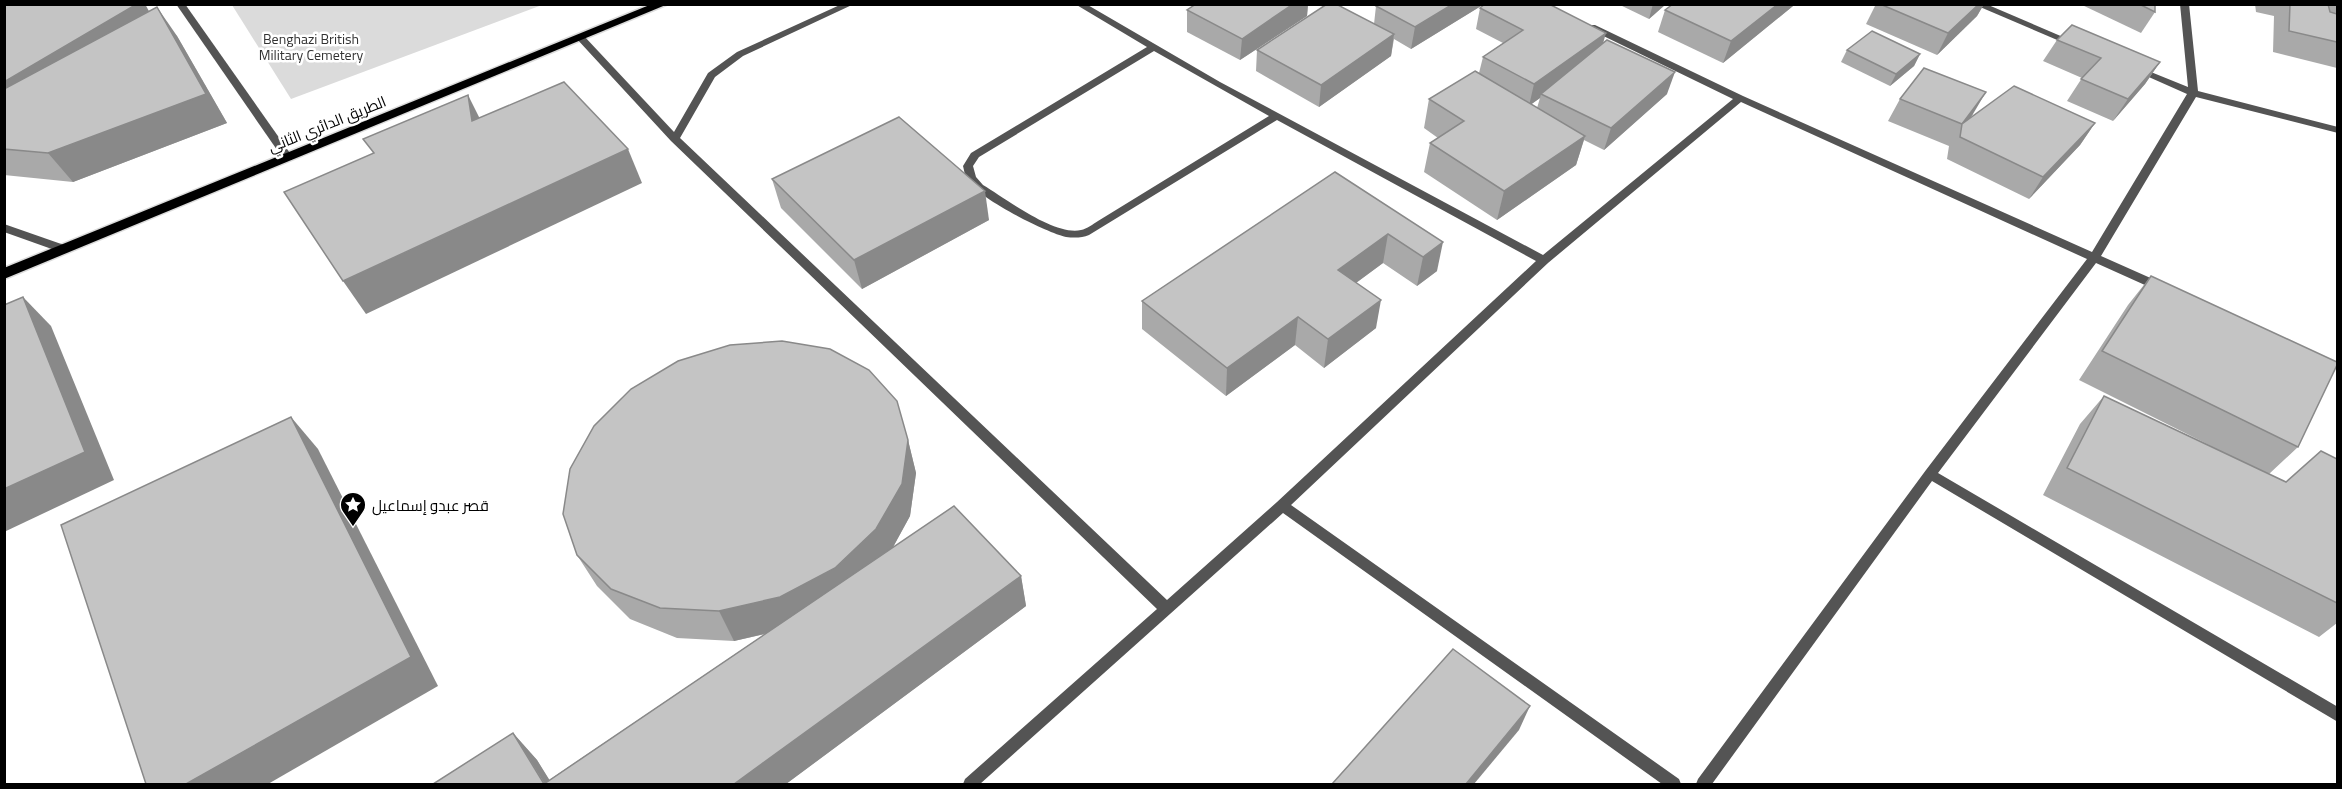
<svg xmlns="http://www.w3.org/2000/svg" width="2342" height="789" font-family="'Titillium Web',Cairo,sans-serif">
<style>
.green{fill:#dbdbdb}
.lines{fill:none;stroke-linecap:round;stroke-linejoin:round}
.primary-casing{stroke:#dbdbdb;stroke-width:3}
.minor{fill:#545454;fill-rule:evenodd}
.primary{fill:#000;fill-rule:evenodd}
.wall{fill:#a9a9a9;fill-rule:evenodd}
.shaded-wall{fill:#898989}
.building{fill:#c4c4c4;stroke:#898989;stroke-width:1.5}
.labels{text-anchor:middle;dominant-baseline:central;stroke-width:5;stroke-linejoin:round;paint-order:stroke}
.far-park-label{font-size:14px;fill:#323232;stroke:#fff}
.street-label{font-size:15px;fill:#000;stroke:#fff}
.poi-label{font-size:15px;fill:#000;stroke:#fff;text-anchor:start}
</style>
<rect width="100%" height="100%" fill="#fff"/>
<polygon class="green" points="232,5 542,5 291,99"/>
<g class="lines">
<defs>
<polygon id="primary" points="652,4 668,4 4,279 4,268"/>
</defs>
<use href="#primary" class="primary-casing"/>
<g class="minor">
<polygon points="176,4 185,4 292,156 292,160 284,160"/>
<path d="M842,4H854L743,56L715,77L680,138L1167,600L1277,502L1536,261L1277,120L1089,235C1082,238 1074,238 1066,237C1045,232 977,198 967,179C965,176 964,170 963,166L971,153L1147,47L1075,4H1086L1220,82L1543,255L1733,99L1589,29V25H1595L1743,96L2092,252L2187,94L2133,70L2138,67L2141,68L2188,87L2180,4H2189L2198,91L2338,127V133L2196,97L2101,256L2164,284L2166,287L2164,290H2156L2096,263L1938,473L2338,707V722L1932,481L1712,784H1696L1698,779L1926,470L2087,259L1741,102L1548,263L1291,505L1679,779L1681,784H1662L1283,513L980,784H963L965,779L1157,609L671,141L576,38L581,35L584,36L674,132L708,73L737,52ZM1154,51L1269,116L1098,221C1093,224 1087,229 1081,230C1054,236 1005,198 983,185L976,177L973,166L979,157Z"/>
<polygon points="1973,4 1986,4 2077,43 2075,45 2069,45"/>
<polygon points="4,224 67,246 68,249 63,253 4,232"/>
</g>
<use href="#primary" class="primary"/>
</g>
<g class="wall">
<polygon points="1196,4 1308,4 1307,16 1240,60 1187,32 1187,10"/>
<polygon points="1318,4 1345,4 1341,7 1374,24 1376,6 1378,4 1481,4 1481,6 1411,49 1394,39 1391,56 1319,107 1256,71 1257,50 1323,7"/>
<polygon points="1618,4 1666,4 1649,19"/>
<polygon points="1673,4 1794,4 1793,6 1723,63 1658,32 1665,10"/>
<polygon points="1876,4 1984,4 1977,16 1937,55 1866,24"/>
<polygon points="2080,4 2155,4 2155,12 2141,33"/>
<polygon points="2255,4 2337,4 2337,68 2273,52 2274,16 2256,12"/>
<polygon points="4,5 149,12 177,36 227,123 73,182 4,175"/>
<path d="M1480,8L1603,44L1667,94L1604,150L1584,140L1576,165L1497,220L1424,172L1430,143L1438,138L1424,128L1429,99L1479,73L1483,57L1503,43L1476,29ZM1540,98L1537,108L1531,104Z"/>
<polygon points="2057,40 2160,62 2145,84 2113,121 2067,101 2082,78 2043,61"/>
<polygon points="1847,50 1920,54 1914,66 1890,86 1841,62"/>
<polygon points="1900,99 1973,114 1969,119 2095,123 2080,145 2029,199 1947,159 1949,146 1888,121"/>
<polygon points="1335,172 1437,271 1417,286 1383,263 1356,283 1376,328 1324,368 1295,345 1226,396 1142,329 1142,301"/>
<polygon points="772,179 989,220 862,289 781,208"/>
<polygon points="2151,276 2298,447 2269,474 2286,482 2337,459 2337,623 2319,637 2043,495 2080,424 2104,396 2211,446 2079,380 2128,305"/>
<polygon points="908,440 916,473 910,516 893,547 1021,576 1026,606 786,784 433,784 513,733 537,760 549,780 765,634 734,641 677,638 630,619 597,586 577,555"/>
</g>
<g class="shaded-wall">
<polygon points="137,4 145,4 160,31 4,126 4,82"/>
<polygon points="1293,4 1308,4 1307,16 1240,60 1242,39"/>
<polygon points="1453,4 1481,4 1481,6 1411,49 1415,27"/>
<polygon points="1653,4 1666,4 1649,19"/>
<polygon points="1778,4 1794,4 1793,6 1723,63 1731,41"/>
<polygon points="1979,4 1984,4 1977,16 1937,55 1948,33"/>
<polygon points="157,7 177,36 227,123 73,182 48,153"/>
<polygon points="1606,33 1600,54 1541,94 1540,98 1529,106 1534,84"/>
<polygon points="1394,34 1391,56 1319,107 1321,85"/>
<polygon points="1920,54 1914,66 1890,86 1896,74"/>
<polygon points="2160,62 2145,84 2113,121 2128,99"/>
<polygon points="1675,72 1667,94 1604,150 1611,128"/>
<polygon points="1986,92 1973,114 1961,130 1962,124"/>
<polygon points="468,95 485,129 472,121"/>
<polygon points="2095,123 2080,145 2029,199 2043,177"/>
<polygon points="1585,136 1576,165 1497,220 1504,191"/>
<polygon points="628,149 642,183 366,314 343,281"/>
<polygon points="985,191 989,220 862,289 854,260"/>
<polygon points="1388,234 1383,263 1334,299 1338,270"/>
<polygon points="1443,242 1437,271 1417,286 1423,257"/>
<polygon points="23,297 51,326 114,480 4,532 4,489"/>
<polygon points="1381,300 1376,328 1324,368 1328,339"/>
<polygon points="1298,317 1295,345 1226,396 1227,368"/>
<polygon points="291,417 318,449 438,686 268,784 186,784"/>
<polygon points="908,440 916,473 910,516 886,560 793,627 734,641 719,611"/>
<polygon points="1021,576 1026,606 786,784 734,784"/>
<polygon points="1530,706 1519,730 1474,784 1466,784"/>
<polygon points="513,733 537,760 552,784 545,784"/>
</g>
<g class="building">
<polygon points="5,4 137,4 4,82"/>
<polygon points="1196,4 1293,4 1242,39 1187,10"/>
<polygon points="1327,4 1336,4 1394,34 1321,85 1257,50"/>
<polygon points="1378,4 1453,4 1415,27 1376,6"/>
<polygon points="1485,4 1549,4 1606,33 1534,84 1483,57 1523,30 1480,8"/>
<polygon points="1673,4 1778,4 1731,41 1665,10"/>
<polygon points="1880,4 1979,4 1948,33"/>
<polygon points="2139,4 2155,4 2155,12"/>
<polygon points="2290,4 2328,4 2330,12 2337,14 2337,42 2289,31"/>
<polygon points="157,7 206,94 48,153 4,149 4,89"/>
<polygon points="2072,25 2160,62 2128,99 2081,79 2101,58 2057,40"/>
<polygon points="1872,31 1920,54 1896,74 1847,50"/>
<polygon points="1607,40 1675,72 1611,128 1541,94"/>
<polygon points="1924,68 1986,92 1962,124 1900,99"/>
<polygon points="1475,71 1585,136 1504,191 1430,143 1464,121 1429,99"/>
<polygon points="564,82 628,149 343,281 284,192 374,153 363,139 468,95 472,121"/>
<polygon points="2014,86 2095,123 2043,177 1960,137 1962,124"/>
<polygon points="899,117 985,191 854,260 772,179"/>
<polygon points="1335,172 1443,242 1423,257 1388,234 1338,270 1381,300 1328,339 1298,317 1227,368 1142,301"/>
<polygon points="2151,276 2337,362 2337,365 2298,447 2102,351"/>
<polygon points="23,297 85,452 4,489 4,305"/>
<polygon points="782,341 830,349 869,370 897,401 908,440 902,484 876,529 835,568 780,597 719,611 660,608 611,589 577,555 563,514 570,469 594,426 631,389 678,361 730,345"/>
<polygon points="2104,396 2286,482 2321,451 2337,459 2337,603 2067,468"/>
<polygon points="291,417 411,657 186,784 146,784 61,525"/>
<polygon points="954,506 1021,576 734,784 433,784 513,733 544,784"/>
<polygon points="1453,649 1530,706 1466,784 1332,784"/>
</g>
<defs>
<symbol id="sight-pin" viewBox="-11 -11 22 30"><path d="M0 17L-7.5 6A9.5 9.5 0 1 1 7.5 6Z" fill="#000" stroke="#fff"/><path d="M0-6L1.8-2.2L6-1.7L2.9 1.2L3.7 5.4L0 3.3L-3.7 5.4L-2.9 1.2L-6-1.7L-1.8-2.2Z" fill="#fff"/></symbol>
</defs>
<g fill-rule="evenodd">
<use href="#sight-pin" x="338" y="490" width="30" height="40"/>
</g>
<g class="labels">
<g class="far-park-label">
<text x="311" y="38">Benghazi British<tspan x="311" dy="16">Military Cemetery</tspan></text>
</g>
<g class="street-label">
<text transform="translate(327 124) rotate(-22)">الطريق الدائري الثاني</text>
</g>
<g class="poi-label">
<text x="372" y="505">قصر عبدو إسماعيل</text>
</g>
</g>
<rect width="2342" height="789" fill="none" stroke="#000000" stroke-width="12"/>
</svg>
